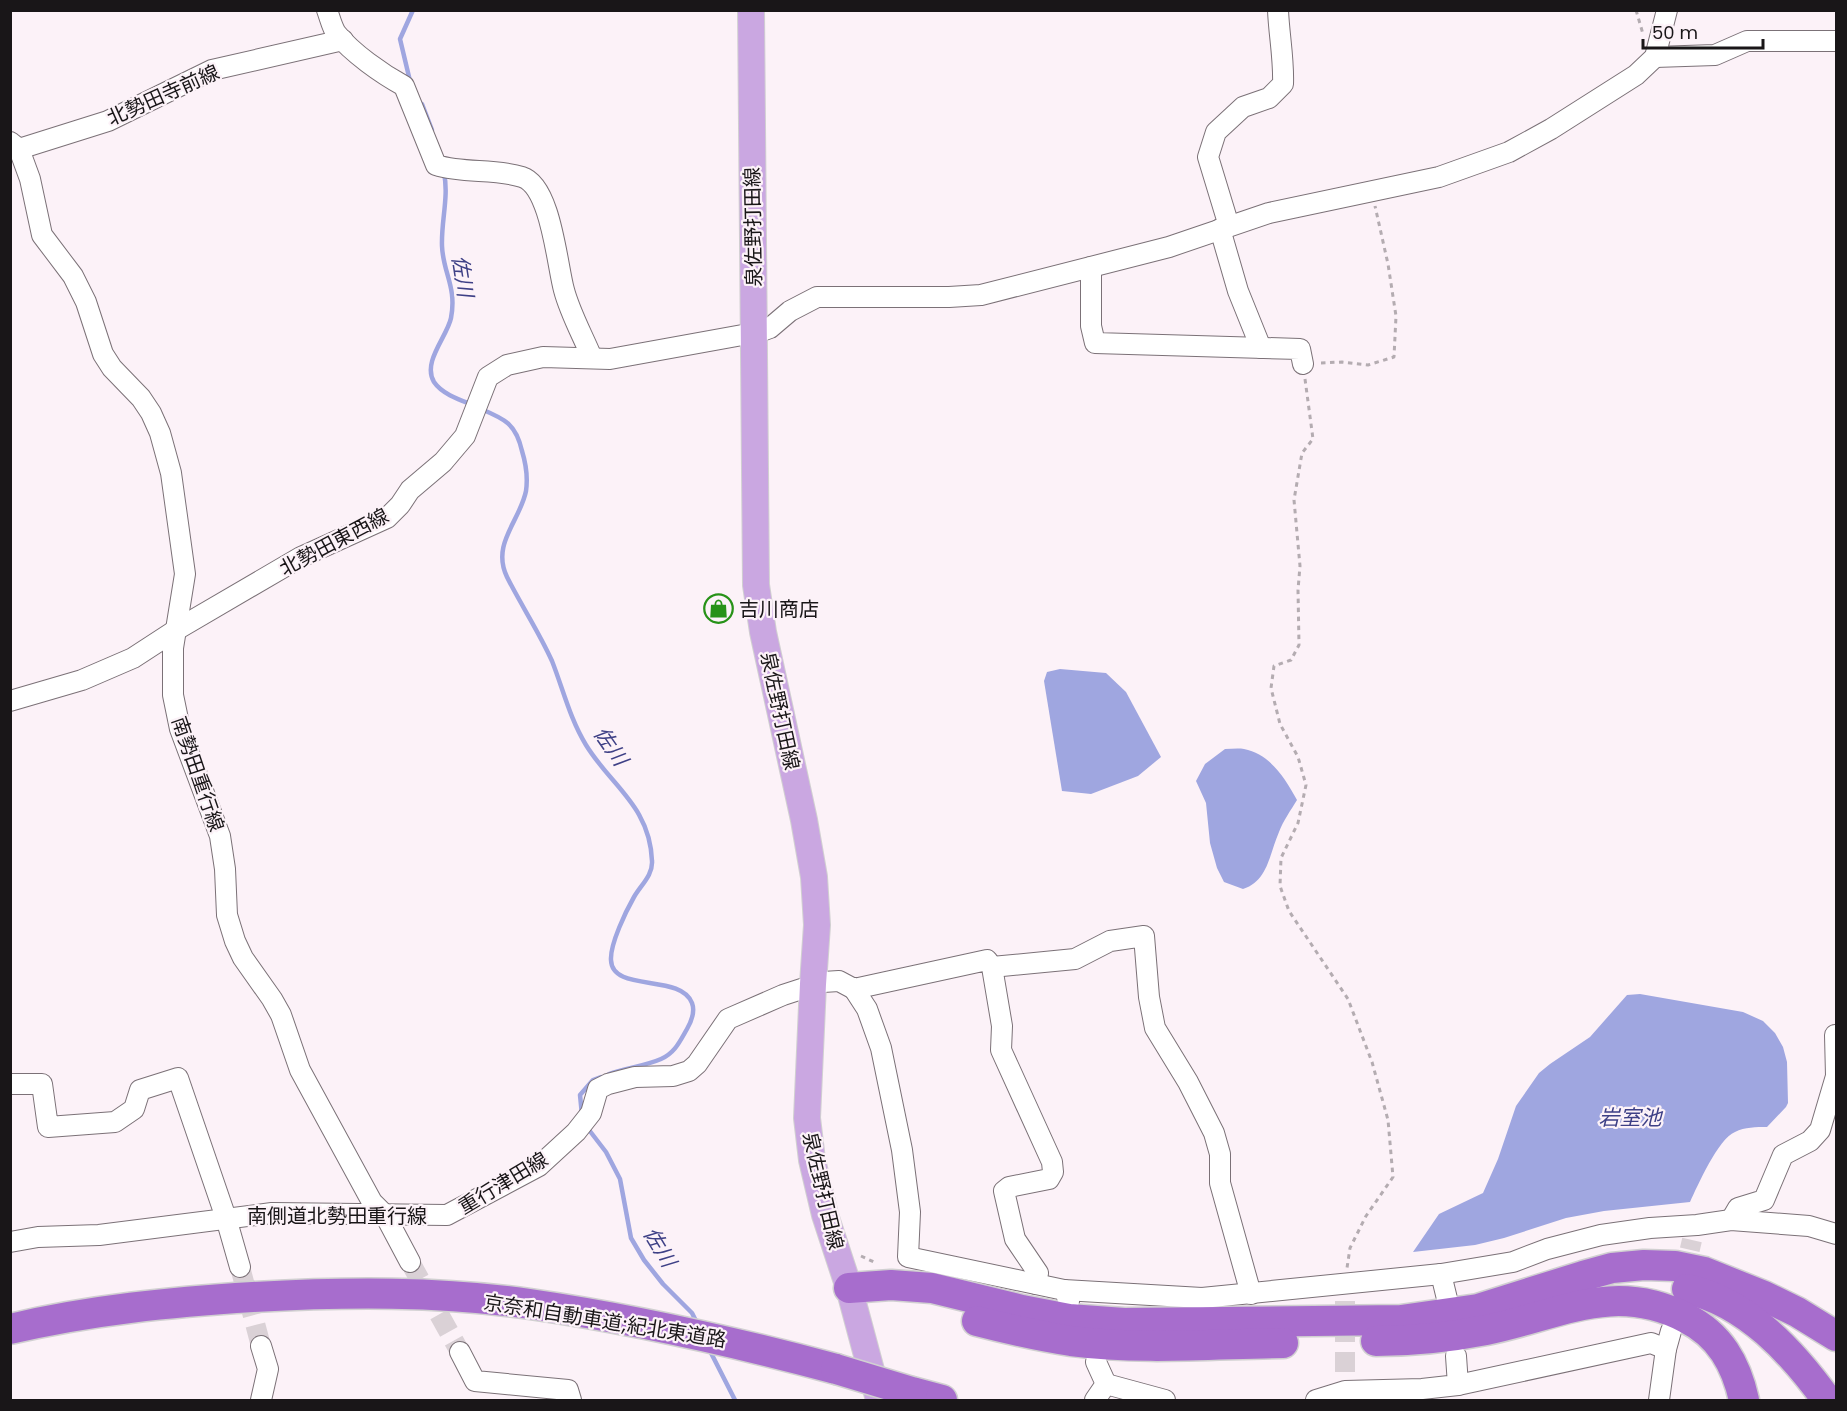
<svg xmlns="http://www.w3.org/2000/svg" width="1847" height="1411" font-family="Poppins,'Noto Sans JP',sans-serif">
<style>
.water{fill:#9fa6e0}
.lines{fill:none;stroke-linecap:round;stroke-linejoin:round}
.stream{stroke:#9fa6e0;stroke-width:4.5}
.minor-tunnel{stroke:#dad1d6;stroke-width:20;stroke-dasharray:20 10;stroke-linecap:butt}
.minor-casing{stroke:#7b7177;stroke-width:22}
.major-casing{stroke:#d1d0d1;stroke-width:28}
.highway-casing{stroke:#d1d0d1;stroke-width:33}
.path{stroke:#b4acb1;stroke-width:3;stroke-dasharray:4.5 4.5;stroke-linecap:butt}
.minor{stroke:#fff;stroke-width:20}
.major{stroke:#caa7e1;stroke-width:26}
.highway{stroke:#a76dcd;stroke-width:30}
.highway-bridge-casing{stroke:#d1d0d1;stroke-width:33;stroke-linecap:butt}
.highway-bridge{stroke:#a76dcd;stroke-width:30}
.labels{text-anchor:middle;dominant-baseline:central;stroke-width:4.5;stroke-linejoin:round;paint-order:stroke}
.street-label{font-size:20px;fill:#191618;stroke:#fcf2f8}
.poi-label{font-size:20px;fill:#191618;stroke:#fcf2f8;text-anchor:start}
.water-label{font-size:21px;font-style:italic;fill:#3e4086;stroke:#fcf2f8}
</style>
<rect width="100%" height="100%" fill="#fcf2f8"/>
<g class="water">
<polygon points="1060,669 1106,673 1126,692 1161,757 1138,776 1091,794 1062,791 1044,681 1047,672"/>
<path d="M1225,749C1231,749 1238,748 1244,749C1270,754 1285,778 1297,800C1291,810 1283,821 1279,832C1269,855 1268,881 1243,889L1224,882L1217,868L1210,843L1206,803L1196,781L1205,764Z"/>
<path d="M1640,994L1743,1012L1763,1021L1775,1033L1783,1047L1787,1062L1788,1103L1786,1107L1767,1127C1756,1127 1745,1127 1735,1132C1718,1139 1698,1185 1690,1202L1604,1211L1566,1218L1504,1238L1475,1245L1413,1252L1439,1214L1483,1193L1498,1159L1516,1106L1539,1073L1550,1064L1590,1037L1627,995Z"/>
</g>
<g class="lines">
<g class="stream">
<polyline points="410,81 400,39 413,10"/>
<polyline points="422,104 432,130"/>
<path d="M444,173C449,196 441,222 442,246C443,273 457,287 451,318C447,337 422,362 434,382C442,394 460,400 473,405"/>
<path d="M481,409C505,419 516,424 522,451C526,464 528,477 526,491C520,521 491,544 507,577C521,605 539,632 552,661C563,689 570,719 586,745C611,786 650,806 652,861C653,875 641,885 634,897C626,911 610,944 611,960C612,993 681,973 692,1003C695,1011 691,1022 687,1029C680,1041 675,1053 661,1059C645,1066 626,1068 609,1074"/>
<polyline points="582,1115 580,1095 593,1080 601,1077"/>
<polyline points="586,1126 606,1152 620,1179 631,1238 644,1260 663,1284 692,1313 697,1323"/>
<polyline points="709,1349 735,1400"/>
</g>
<g class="minor-tunnel">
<polyline points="410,1262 460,1352"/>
<polyline points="240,1267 261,1346"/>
<polyline points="1683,1279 1692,1240"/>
<polyline points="1345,1372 1345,1301"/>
</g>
<defs>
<g id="minor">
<path d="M327,10C330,18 332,27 336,33C352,53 382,74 404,86L436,165C464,174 494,168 522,177C551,186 557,265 564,290C570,313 583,336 592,358"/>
<polyline points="1655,57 1715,55 1747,41 1836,41"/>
<polyline points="10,142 19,149 30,179 42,235 73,276 86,302 103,354 112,368 141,398 151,413 160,433 171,473 185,574 173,648 173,695 180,729 220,836 225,869 227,915 235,941 243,958 272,999 281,1015 300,1070 372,1202 385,1215 410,1262"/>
<polyline points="19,149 108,121 212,70 343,40"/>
<path d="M1229,226L1208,157L1216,132L1243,107L1269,98L1283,84C1284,59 1279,35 1278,10"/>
<polyline points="1220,229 1238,291 1261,348"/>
<polyline points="1091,267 1091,326 1095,343 1300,349 1303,364"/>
<polyline points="10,701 82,680 133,658 176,630 301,557 387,518 400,505 410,490 443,462 465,436 488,377 507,365 543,357 610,359 759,332 770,328 790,311 817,297 949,297 981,295 1169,247 1269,213 1439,177 1509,152 1551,129 1636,75 1655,57 1667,10"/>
<polyline points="992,967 1075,959 1110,941 1144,936 1149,997 1155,1028 1188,1082 1214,1133 1220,1154 1220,1183 1251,1294"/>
<polyline points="854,989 867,1009 881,1048 902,1150 910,1212 908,1257 1064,1290 1069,1301"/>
<polyline points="10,1084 42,1084 48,1127 115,1122 134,1109 140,1090 178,1078 226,1218 240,1267"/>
<polyline points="1731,1220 1738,1208 1764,1200 1783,1155 1810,1141 1820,1130 1836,1076 1835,1035 1836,1036"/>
<polyline points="10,1242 38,1237 99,1235 272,1213 447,1215 539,1166 576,1132 591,1113 598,1089 608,1084 635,1077 673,1076 689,1071 697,1064 728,1019 783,995 823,982 839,981 854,989 987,960 992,967 1002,1026 1001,1050 1052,1162 1053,1172 1049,1179 1009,1187 1004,1191 1015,1239 1038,1273 1036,1284"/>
<polyline points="1064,1290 1202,1298 1441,1274"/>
<polyline points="1448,1303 1441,1274 1513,1262 1547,1249 1601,1235 1650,1228 1697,1225 1731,1220 1809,1226 1836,1234"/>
<polyline points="1666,1349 1671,1331"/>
<polyline points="460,1352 475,1381 568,1390 571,1400"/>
<polyline points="1106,1384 1165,1400"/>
<polyline points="1458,1385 1651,1343 1666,1349 1659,1400"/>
<polyline points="261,1400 268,1369 261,1346"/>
<polyline points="1095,1400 1106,1384 1096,1362"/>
<polyline points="1316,1400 1345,1391 1422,1389 1458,1385 1456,1356"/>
</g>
<polyline id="major" points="751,10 756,585 763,632 804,820 814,877 817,925 813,984 807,1118 812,1160 825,1215 849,1288 879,1400"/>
<g id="highway">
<polyline points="849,1288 891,1285 932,1288 1022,1310 1069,1319 1124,1323 1401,1320 1478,1309 1583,1276 1612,1268 1644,1265 1675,1266 1704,1272 1764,1296 1797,1312 1836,1336"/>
<path d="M1687,1289C1747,1302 1793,1353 1827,1400"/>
<path d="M977,1321C1008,1329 1039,1336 1071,1341C1141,1350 1213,1344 1283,1343"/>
<path d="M10,1329C90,1310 172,1302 253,1297C345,1292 439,1291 530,1304C634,1319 735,1342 836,1369"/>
<path d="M1376,1341C1413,1341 1450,1337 1486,1330C1557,1316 1613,1280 1686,1318C1720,1335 1736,1364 1744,1400"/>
<polyline points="912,1392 942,1400"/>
</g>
</defs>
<use href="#minor" class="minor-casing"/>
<use href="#major" class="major-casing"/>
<use href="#highway" class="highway-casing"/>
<g class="path">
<polyline points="1636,10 1643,34"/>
<polyline points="1321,363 1342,362 1368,365 1394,357 1396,316 1388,264 1375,206"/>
<polyline points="1305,379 1313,439 1302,453 1294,500 1300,566 1298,590 1299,645 1291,660 1274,666 1271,688 1280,724 1298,757 1306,785 1298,823 1281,858 1280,886 1289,911 1348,999 1372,1062 1388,1120 1393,1177 1366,1216 1350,1248 1347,1268"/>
<polyline points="861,1256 874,1262"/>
</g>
<use href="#minor" class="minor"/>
<use href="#major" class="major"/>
<use href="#highway" class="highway"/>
<defs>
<polyline id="highway-bridge" points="836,1369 912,1392"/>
</defs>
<use href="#highway-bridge" class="highway-bridge-casing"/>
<use href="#highway-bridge" class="highway-bridge"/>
</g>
<defs>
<symbol id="shop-ring" viewBox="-11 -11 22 22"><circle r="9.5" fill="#fcf2f8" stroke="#279218" stroke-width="1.5"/><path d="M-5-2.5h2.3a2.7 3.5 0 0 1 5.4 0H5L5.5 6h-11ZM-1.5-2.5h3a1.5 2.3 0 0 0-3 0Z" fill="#279218"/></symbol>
</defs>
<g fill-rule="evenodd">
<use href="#shop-ring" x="702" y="592" width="33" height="33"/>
</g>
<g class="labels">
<g class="street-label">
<text transform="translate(163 95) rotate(-24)">北勢田寺前線</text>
<text transform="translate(753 227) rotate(-91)">泉佐野打田線</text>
<text transform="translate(334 542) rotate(-28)">北勢田東西線</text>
<text transform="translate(780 711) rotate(78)">泉佐野打田線</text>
<text transform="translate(198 774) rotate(71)">南勢田重行線</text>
<text transform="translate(503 1183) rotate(-31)">重行津田線</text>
<text transform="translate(823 1191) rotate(77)">泉佐野打田線</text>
<text x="337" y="1216">南側道北勢田重行線</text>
<text transform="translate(605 1321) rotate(9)">京奈和自動車道;紀北東道路</text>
</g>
<g class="poi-label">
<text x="739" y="609">吉川商店</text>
</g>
<g class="water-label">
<text transform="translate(463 276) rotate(81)">佐川</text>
<text transform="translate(611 746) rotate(55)">佐川</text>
<text x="1630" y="1117">岩室池</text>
<text transform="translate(660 1247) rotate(59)">佐川</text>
</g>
</g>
<rect width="1847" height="1411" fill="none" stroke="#191618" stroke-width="24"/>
<path d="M1643 39v9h120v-9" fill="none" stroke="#191618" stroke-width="3"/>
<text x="1652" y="39" font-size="18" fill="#191618" stroke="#fcf2f8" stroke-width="4.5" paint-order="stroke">50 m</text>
</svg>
